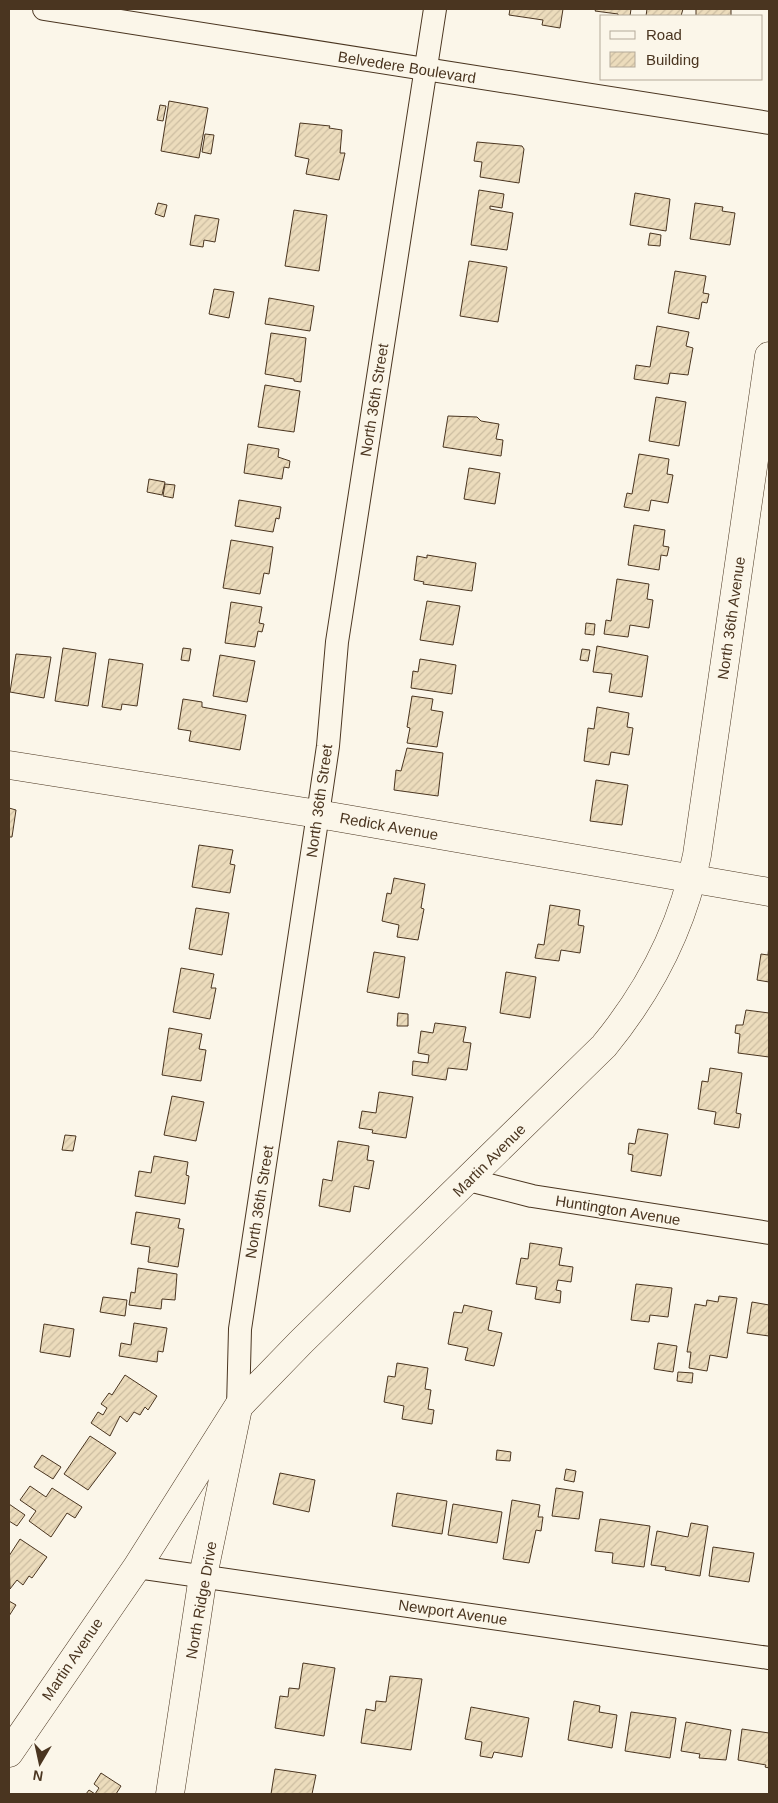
<svg xmlns="http://www.w3.org/2000/svg" width="778" height="1803" font-family="Helvetica,sans-serif">
<style>
.building{fill:url(#building-hatch);stroke:#4a3520}
.lines{fill:none;stroke-linecap:round;stroke-linejoin:round}
.minor-casing{stroke:#4a3520;stroke-width:24}
.tertiary-casing{stroke:#4a3520;stroke-width:29}
.secondary-casing{stroke:#4a3520;stroke-width:29}
.minor{stroke:#fbf6e9;stroke-width:22}
.tertiary{stroke:#fbf6e9;stroke-width:28}
.secondary{stroke:#fbf6e9;stroke-width:28}
.labels{text-anchor:middle;dominant-baseline:central;stroke-width:4;stroke-linejoin:round;paint-order:stroke}
.street-label{font-size:15px;fill:#4a3520;stroke:#fbf6e9}
</style>
<defs>
<pattern id="building-hatch" width="6" height="6" patternUnits="userSpaceOnUse" patternTransform="scale(1.25)"><rect width="6" height="6" fill="#ecdcbc"/><path d="M-1 1l2-2M0 6l6-6M5 7l2-2" fill="none" stroke="#ccbda1"/></pattern>
</defs>
<rect width="100%" height="100%" fill="#fbf6e9"/>
<g class="building">
<polygon points="510,9 563,9 560,28 542,25 543,20 509,15"/>
<polygon points="596,9 631,9 630,16 618,16 618,14 595,11"/>
<polygon points="647,9 683,9 681,16 646,16"/>
<rect x="696" y="9" width="35" height="7"/>
<polygon points="169,101 208,108 199,158 161,151"/>
<polygon points="160,105 166,106 163,121 157,120"/>
<polygon points="300,123 330,126 329,128 342,130 340,153 345,153 339,180 306,174 309,159 295,156"/>
<polygon points="205,134 214,135 211,154 202,152"/>
<polygon points="477,142 522,146 524,149 519,183 480,177 482,162 474,161"/>
<polygon points="479,190 504,194 502,208 490,206 490,209 513,213 507,250 471,245"/>
<polygon points="635,193 670,199 666,231 630,225"/>
<polygon points="158,203 167,205 164,217 155,214"/>
<polygon points="695,203 723,207 722,211 735,213 730,245 690,239"/>
<polygon points="294,210 327,215 319,271 285,266"/>
<polygon points="195,215 219,219 215,242 204,240 203,247 190,245"/>
<polygon points="650,233 661,235 660,246 648,245"/>
<polygon points="469,261 507,267 498,322 460,316"/>
<polygon points="675,271 706,276 703,293 709,294 707,303 702,302 699,319 668,313"/>
<polygon points="214,289 234,292 229,318 209,314"/>
<polygon points="269,298 314,306 310,331 265,324"/>
<polygon points="657,326 689,332 686,346 693,348 688,375 670,373 668,384 634,379 636,365 650,367"/>
<polygon points="271,333 306,338 301,382 294,381 294,379 265,374"/>
<polygon points="265,385 300,391 294,432 258,427"/>
<polygon points="656,397 686,402 679,446 649,441"/>
<polygon points="448,416 477,417 481,421 499,424 496,439 503,440 501,456 443,447"/>
<polygon points="248,444 279,449 278,457 290,461 289,468 284,467 282,479 244,473"/>
<polygon points="639,454 669,459 667,474 673,475 668,503 651,500 649,511 624,507 627,493 632,494"/>
<polygon points="469,468 500,473 495,504 464,499"/>
<polygon points="149,479 165,482 162,495 147,492"/>
<polygon points="165,484 175,485 173,498 163,496"/>
<polygon points="239,500 281,507 279,519 276,518 273,532 235,526"/>
<polygon points="634,525 665,530 663,546 669,547 667,556 661,555 659,570 628,565"/>
<polygon points="231,540 273,547 269,574 264,573 260,594 223,588"/>
<polygon points="427,555 476,563 472,591 423,584 424,582 414,580 417,556 427,558"/>
<polygon points="617,579 649,584 647,599 653,600 649,628 630,625 628,637 604,634 606,620 611,621"/>
<polygon points="427,601 460,606 453,645 420,640"/>
<polygon points="231,602 262,607 259,623 264,624 262,632 258,631 255,647 225,643"/>
<polygon points="586,623 595,624 594,635 585,634"/>
<polygon points="597,646 648,656 642,697 609,692 612,674 593,672"/>
<polygon points="63,648 96,653 88,706 55,701"/>
<polygon points="183,648 191,649 189,661 181,660"/>
<polygon points="582,649 590,650 588,661 580,660"/>
<polygon points="16,654 51,657 44,698 10,692"/>
<polygon points="220,655 255,661 247,702 213,696"/>
<polygon points="109,659 143,664 137,706 122,704 121,710 102,707"/>
<polygon points="420,659 456,665 452,694 411,688 413,671 418,672"/>
<polygon points="412,696 433,699 431,710 443,712 437,747 407,743 410,728 407,727"/>
<polygon points="183,699 202,702 202,707 246,715 240,750 189,741 191,731 178,729"/>
<polygon points="597,707 629,713 627,727 633,728 629,755 611,752 609,765 584,761 588,728 594,729"/>
<polygon points="407,748 443,753 438,796 394,790 396,770 401,771"/>
<polygon points="596,780 628,785 622,825 590,821"/>
<polygon points="9,808 16,810 12,837 9,837"/>
<polygon points="199,845 233,850 230,864 235,865 230,893 192,887"/>
<polygon points="394,878 425,884 421,908 424,909 418,940 397,937 399,925 382,921 387,893 391,894"/>
<polygon points="550,905 580,910 578,925 584,926 580,953 561,950 559,961 535,958 538,944 544,945"/>
<polygon points="196,908 229,913 222,955 189,949"/>
<polygon points="769,945 769,982 757,980 761,954 768,955"/>
<polygon points="374,952 405,957 399,998 367,992"/>
<polygon points="181,968 214,974 211,988 216,988 210,1019 173,1012"/>
<polygon points="506,972 536,977 530,1018 500,1013"/>
<polygon points="746,1010 769,1013 769,1057 738,1053 740,1034 735,1033 736,1025 743,1025"/>
<polygon points="398,1013 408,1014 408,1026 397,1026"/>
<polygon points="435,1023 466,1027 463,1042 471,1043 467,1070 448,1068 446,1080 412,1075 413,1061 428,1063 429,1055 418,1053 421,1031 433,1033"/>
<polygon points="169,1028 202,1034 199,1049 206,1050 201,1081 162,1075"/>
<polygon points="710,1068 742,1073 736,1113 741,1114 739,1128 714,1124 716,1112 698,1109 702,1081 708,1082"/>
<polygon points="379,1092 413,1097 406,1138 372,1133 373,1130 359,1128 362,1111 376,1113"/>
<polygon points="172,1096 204,1102 196,1141 164,1135"/>
<polygon points="638,1129 668,1134 661,1176 631,1171 633,1155 628,1154 629,1143 635,1144"/>
<polygon points="65,1135 76,1136 73,1151 62,1150"/>
<polygon points="338,1141 369,1146 367,1160 374,1161 369,1189 354,1186 350,1212 319,1206 323,1179 332,1181"/>
<polygon points="154,1156 188,1162 186,1175 189,1176 185,1204 135,1196 139,1171 151,1173"/>
<polygon points="136,1212 180,1219 178,1228 184,1229 178,1267 148,1262 150,1247 131,1244"/>
<polygon points="530,1243 562,1248 559,1265 573,1267 571,1282 558,1280 556,1290 561,1291 560,1303 535,1299 537,1287 516,1284 521,1258 528,1259"/>
<polygon points="138,1268 177,1274 175,1300 162,1299 161,1309 129,1305 131,1292 135,1293"/>
<polygon points="636,1284 672,1288 668,1317 650,1315 649,1322 631,1320"/>
<polygon points="719,1296 737,1298 727,1358 710,1355 707,1371 689,1368 691,1352 687,1352 695,1304 706,1306 707,1300 718,1302"/>
<polygon points="103,1297 127,1300 125,1316 100,1312"/>
<polygon points="752,1302 769,1305 769,1336 747,1333"/>
<polygon points="464,1305 492,1311 488,1330 502,1333 494,1366 465,1360 468,1348 448,1344 454,1312 462,1313"/>
<polygon points="134,1323 167,1328 163,1352 158,1351 157,1362 119,1356 121,1343 131,1345"/>
<polygon points="44,1324 74,1329 70,1357 40,1352"/>
<polygon points="658,1343 677,1346 673,1372 654,1369"/>
<polygon points="397,1363 428,1368 425,1389 431,1390 428,1409 434,1410 432,1424 402,1419 404,1406 384,1402 388,1376 395,1377"/>
<polygon points="678,1372 693,1373 692,1383 677,1381"/>
<polygon points="125,1375 157,1396 148,1410 145,1407 140,1415 134,1412 127,1422 120,1416 110,1436 91,1423 98,1412 103,1415 107,1408 101,1404 109,1393 112,1395"/>
<polygon points="90,1436 116,1453 88,1490 64,1474"/>
<polygon points="497,1450 511,1452 510,1461 496,1460"/>
<polygon points="42,1455 61,1467 53,1479 34,1467"/>
<polygon points="566,1469 576,1471 574,1482 564,1480"/>
<polygon points="280,1473 315,1480 309,1512 273,1504"/>
<polygon points="30,1486 46,1497 52,1488 82,1507 75,1518 67,1513 51,1537 29,1521 36,1511 20,1500"/>
<polygon points="556,1488 583,1492 579,1519 552,1516"/>
<polygon points="397,1493 447,1501 442,1534 392,1526"/>
<polygon points="512,1500 540,1505 538,1517 543,1517 541,1531 536,1530 529,1563 503,1559"/>
<polygon points="9,1504 25,1515 17,1526 9,1521"/>
<polygon points="453,1504 502,1512 497,1543 448,1535"/>
<polygon points="600,1519 650,1526 644,1567 612,1563 613,1553 595,1551"/>
<polygon points="691,1523 708,1526 700,1576 665,1570 666,1567 651,1565 657,1531 688,1537"/>
<polygon points="20,1539 47,1557 32,1578 29,1576 23,1585 17,1580 10,1589 9,1556"/>
<polygon points="713,1547 754,1553 749,1582 709,1576"/>
<polygon points="9,1601 16,1605 9,1616"/>
<polygon points="303,1663 335,1668 324,1736 275,1728 280,1696 288,1697 289,1688 299,1689"/>
<polygon points="390,1676 422,1679 411,1750 361,1743 366,1709 375,1711 376,1701 386,1702"/>
<polygon points="574,1701 600,1706 599,1712 617,1715 612,1748 568,1740"/>
<polygon points="471,1707 529,1718 522,1757 494,1752 492,1758 480,1756 482,1742 465,1739"/>
<polygon points="631,1712 676,1718 670,1758 625,1751"/>
<polygon points="686,1722 731,1730 726,1760 699,1758 700,1754 681,1751"/>
<polygon points="742,1729 769,1733 769,1768 765,1767 766,1765 738,1760"/>
<polygon points="275,1769 316,1775 312,1794 271,1794"/>
<polygon points="101,1773 121,1786 116,1794 86,1794 89,1790 95,1794 99,1788 94,1784"/>
</g>
<g class="lines">
<defs>
<g id="minor">
<polyline points="44,9 769,123"/>
<polyline points="469,1180 532,1196 769,1233"/>
<polyline points="238,1407 240,1329 318,814 328,746 337,642 435,9"/>
<polyline points="137,1567 769,1658"/>
</g>
<g id="tertiary">
<polyline points="9,765 318,814 769,892"/>
<polyline points="170,1794 203,1576 238,1408"/>
</g>
<path id="secondary" d="M9,1753L137,1567L238,1407L301,1342L604,1046C650,990 683,926 697,855L769,356"/>
</defs>
<use href="#minor" class="minor-casing"/>
<use href="#tertiary" class="tertiary-casing"/>
<use href="#secondary" class="secondary-casing"/>
<use href="#minor" class="minor"/>
<use href="#tertiary" class="tertiary"/>
<use href="#secondary" class="secondary"/>
</g>
<g class="labels">
<g class="street-label">
<text transform="translate(407 67) rotate(9)">Belvedere Boulevard</text>
<text transform="translate(374 400) rotate(-81)">North 36th Street</text>
<text transform="translate(731 618) rotate(-82)">North 36th Avenue</text>
<text transform="translate(319 801) rotate(-82)">North 36th Street</text>
<text transform="translate(389 826) rotate(10)">Redick Avenue</text>
<text transform="translate(489 1160) rotate(-45)">Martin Avenue</text>
<text transform="translate(259 1202) rotate(-81)">North 36th Street</text>
<text transform="translate(618 1210) rotate(9)">Huntington Avenue</text>
<text transform="translate(201 1600) rotate(-80)">North Ridge Drive</text>
<text transform="translate(453 1612) rotate(8)">Newport Avenue</text>
<text transform="translate(72 1659) rotate(-56)">Martin Avenue</text>
</g>
</g>
<rect width="778" height="1803" fill="none" stroke="#4a3520" stroke-width="20"/>
<rect x="600" y="15" width="162" height="65" fill="#fbf6e9" stroke="#b4a999"/>
<rect x="610" y="31" width="25" height="8" fill="#fbf6e9" stroke="#b4a999"/>
<text x="646" y="40" font-size="15" fill="#4a3520">Road</text>
<rect x="610" y="52" width="25" height="15" fill="url(#building-hatch)" stroke="#b4a999"/>
<text x="646" y="65" font-size="15" fill="#4a3520">Building</text>
<g transform="translate(40 1763) rotate(189)" stroke="#fbf6e9" stroke-width="4" paint-order="stroke">
<path d="M0-4L9 19L0 12L-9 19Z" fill="#4a3520"/>
<text y="-8" font-size="14" font-weight="bold" text-anchor="middle" fill="#4a3520">N</text>
</g>
</svg>
